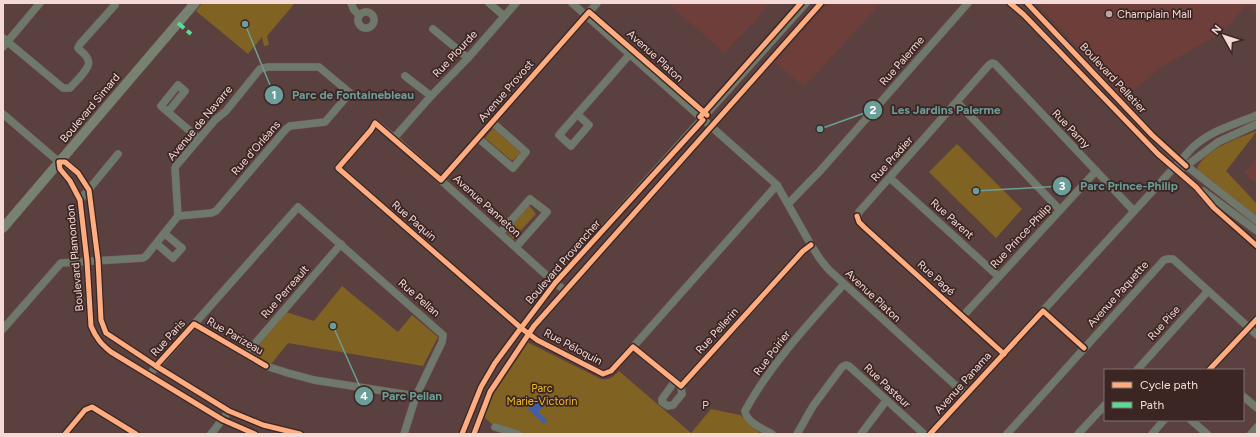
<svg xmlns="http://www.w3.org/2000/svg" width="1260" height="437" font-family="Figtree,sans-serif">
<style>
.built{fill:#6d3e3a}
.green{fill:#806222}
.water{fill:#435ea7}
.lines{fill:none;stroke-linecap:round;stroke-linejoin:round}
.minor-casing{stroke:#776160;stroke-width:8}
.major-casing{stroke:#776160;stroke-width:10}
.minor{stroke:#6f796b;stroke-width:7}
.major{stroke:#778270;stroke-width:9}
.quiet{stroke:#5adb95;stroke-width:4;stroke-dasharray:8 4;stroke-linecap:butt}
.cycleway-casing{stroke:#3b2624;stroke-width:8}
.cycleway{stroke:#ffac80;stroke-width:5}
.poi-dot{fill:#bfa4a2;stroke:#3b2624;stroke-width:1.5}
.labels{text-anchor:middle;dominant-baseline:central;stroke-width:3.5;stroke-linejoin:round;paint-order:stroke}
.poi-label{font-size:11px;fill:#f5d9d6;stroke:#3b2624;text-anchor:start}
.street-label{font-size:11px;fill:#f5d9d6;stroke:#3b2624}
.park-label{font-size:11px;fill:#f4bb21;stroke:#3b2624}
.neighbourhood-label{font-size:12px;letter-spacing:1px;fill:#f3bdb8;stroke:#3b2624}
.leader{fill:none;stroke:#6b9e98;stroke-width:1.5}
.callout-dot{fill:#6b9e98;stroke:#3b2624;stroke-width:1.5}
.mark-label{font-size:12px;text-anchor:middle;font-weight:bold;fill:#fff}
.callout-label{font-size:12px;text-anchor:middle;font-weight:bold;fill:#6b9e98;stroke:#3b2624;stroke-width:3.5;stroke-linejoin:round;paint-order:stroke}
</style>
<rect width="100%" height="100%" fill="#5a4140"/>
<g class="built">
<polygon points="667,3 770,3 754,22 723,54 717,46"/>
<polygon points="828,3 881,3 804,87 775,62"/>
<polygon points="1035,3 1257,3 1257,13 1247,4 1229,25 1217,35 1160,68 1124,99 1050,17"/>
<polygon points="1257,159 1257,185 1244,173"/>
</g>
<g class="green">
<polygon points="202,3 295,3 267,36 269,45 264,46 262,37 248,54 196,11"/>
<polygon points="493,128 521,153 512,161 485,138"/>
<path d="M1257,131L1226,171L1257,204V216L1198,171L1197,168C1206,149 1238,138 1257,131Z"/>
<polygon points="957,144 1022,209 996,238 929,172"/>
<polygon points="529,205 536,214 513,239 505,230"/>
<polygon points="342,286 398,332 412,315 438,337 423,366 288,343 271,364 252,354 286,312 314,321"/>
<path d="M527,342L601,379C610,380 613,377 619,371L691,433L711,409L740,415L761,434H518L495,427L481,414Z"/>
</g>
<polygon class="water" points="540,395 548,401 538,412 547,420 544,424 528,409"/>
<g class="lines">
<defs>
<g id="minor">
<polyline points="351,3 354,10 359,15"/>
<polyline points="489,3 504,16"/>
<polyline points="572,3 777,185 811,245 820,259 829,270 966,395"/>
<polyline points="1010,3 1024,15 1158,154 1196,187 1214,208 1257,246"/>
<polyline points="1027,3 1152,135 1174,156 1257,221"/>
<circle cx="366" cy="20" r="8"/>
<polyline points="433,29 468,58"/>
<path d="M3,38L63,88H70C75,82 92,67 88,60C87,55 81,52 78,48L80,44L115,5"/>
<polyline points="3,47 40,3"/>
<polyline points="405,76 431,96"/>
<polyline points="957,102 1060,210"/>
<polyline points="168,112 185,91 178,85 161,106 199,139"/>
<polyline points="3,114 59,162"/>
<polyline points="577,114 589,125 571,146 559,135 630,54"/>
<polyline points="394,138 431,96 468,58 516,3"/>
<polyline points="478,138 513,168 526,152 492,122"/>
<polyline points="59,162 65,162 78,173 89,190 98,260 101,320 106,333 156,366 229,411 263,425 300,434"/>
<path d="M59,162L60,169L70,181L80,200L87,261L91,326C96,338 101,344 111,352L223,420L255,434"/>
<polyline points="1183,167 1190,163 1218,142 1257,124"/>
<polyline points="890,178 999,277"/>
<polyline points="441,180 597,3"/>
<polyline points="1203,191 1257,231"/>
<polyline points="80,200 118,154"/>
<polyline points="788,204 820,171 968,3"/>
<polyline points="500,233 530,199 547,212 516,247"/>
<polyline points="157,244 173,258 182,248 165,234"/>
<polyline points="566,291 555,283 394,138 375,123 371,130 338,168 521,328 537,340 603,374 611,371 633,347 777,185"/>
<polyline points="1043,311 1084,348"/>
<polyline points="963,316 1096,171"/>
<polyline points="194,324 266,366 288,373 314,380 416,396"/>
<polyline points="3,329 61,263 143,258 146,256 178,216 175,168 176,166 215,120 226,111 260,69 268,67 319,67 350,93 325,122 290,126 286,129 216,211 211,213 178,216"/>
<polyline points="633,347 681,386 803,251 811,245"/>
<polyline points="246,354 341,244"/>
<path d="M1004,354L864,227C859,222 856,219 859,212L989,65L992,63L995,64L1134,211"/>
<polyline points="1137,370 1208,291"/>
<polyline points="1209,370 1257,319"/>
<polyline points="149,375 298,207 443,335 442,342 416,396 404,434"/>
<polyline points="675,381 662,399 662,402 668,406 673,405 682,394 681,386"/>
<polyline points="1243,396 1257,408"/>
<polyline points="1191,420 1207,434"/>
<polyline points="495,427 518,434"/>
<polyline points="65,434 85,410 92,407 136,434"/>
<polyline points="211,434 229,411"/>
<polyline points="462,434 481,387 495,363 555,283 806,3"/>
<polyline points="474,434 490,392 534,326 821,3"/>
<path d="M772,434C763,429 746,422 745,411C769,366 810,322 844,284"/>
<polyline points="797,434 813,406 842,367 846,365 849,366 924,434"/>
<polyline points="861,434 886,401"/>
<path d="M930,434L1192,148C1211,130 1234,125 1257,115"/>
<polyline points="1007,434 1164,260 1168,259 1173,259 1257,335"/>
<polyline points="1078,434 1105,405"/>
<polyline points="1152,434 1164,420"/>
<polyline points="1251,434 1257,427"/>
</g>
<polyline id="major" points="3,228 195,3"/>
</defs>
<use href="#minor" class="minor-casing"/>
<use href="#major" class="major-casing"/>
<use href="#minor" class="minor"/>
<use href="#major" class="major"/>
<polyline class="quiet" points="178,23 191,34"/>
<defs>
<g id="cycleway">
<polyline points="1010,3 1024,15 1158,154 1196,187 1214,208 1257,246"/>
<polyline points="1027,3 1152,135 1186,166"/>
<polyline points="707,115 589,12 441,180 375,123 371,130 338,168 521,328 537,340 603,374 611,371 633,347 681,386 803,251 811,245"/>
<polyline points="700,117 801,3"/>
<polyline points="857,216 859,222 864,227 1004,354"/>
<polyline points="156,366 194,324 266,366"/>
<polyline points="1209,370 1257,319"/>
<polyline points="65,434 85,410 92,407 136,434"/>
<path d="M255,434L223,420L111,352C101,344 96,338 91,326L87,261L80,200L70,181L60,169L59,162H65L78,173L89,190L98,260L101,320L106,333L156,366L229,411L263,425L300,434"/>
<polyline points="462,434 481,387 495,363 521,328 555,283 703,120"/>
<polyline points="474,434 490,392 534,326 821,3"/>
<polyline points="930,434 1043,311 1084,348"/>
</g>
</defs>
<use href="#cycleway" class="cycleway-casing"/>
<use href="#cycleway" class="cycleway"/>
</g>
<circle class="poi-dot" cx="1109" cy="14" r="4"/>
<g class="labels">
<g class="poi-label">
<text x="1117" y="14">Champlain Mall</text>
</g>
<g class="street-label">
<text transform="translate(455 54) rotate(-47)">Rue Plourde</text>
<text transform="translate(655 56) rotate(42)">Avenue Platon</text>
<text transform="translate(902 61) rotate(-49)">Rue Palerme</text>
<text transform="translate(1113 78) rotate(47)">Boulevard Pelletier</text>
<text transform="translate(506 91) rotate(-49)">Avenue Provost</text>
<text transform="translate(90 108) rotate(-50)">Boulevard Simard</text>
<text transform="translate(200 123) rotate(-50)">Avenue de Navarre</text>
<text transform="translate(1071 129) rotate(46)">Rue Parny</text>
<text transform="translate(256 148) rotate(-49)">Rue d'Orléans</text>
<text transform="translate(892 159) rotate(-48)">Rue Pradier</text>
<text transform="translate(487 206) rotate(42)">Avenue Panneton</text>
<text transform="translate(952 219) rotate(42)">Rue Parent</text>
<text transform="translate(414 221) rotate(41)">Rue Paquin</text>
<text transform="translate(1021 236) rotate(-47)">Rue Prince-Philip</text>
<text transform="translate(75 258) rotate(-95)">Boulevard Plamondon</text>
<text transform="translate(563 262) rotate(-49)">Boulevard Provencher</text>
<text transform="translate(936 278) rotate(42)">Rue Pagé</text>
<text transform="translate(285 292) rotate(-49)">Rue Perreault</text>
<text transform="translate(1118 294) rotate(-48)">Avenue Paquette</text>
<text transform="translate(873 296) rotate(43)">Avenue Platon</text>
<text transform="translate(419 298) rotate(41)">Rue Pellan</text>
<text transform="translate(1164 323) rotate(-48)">Rue Pise</text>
<text transform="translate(717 331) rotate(-48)">Rue Pellerin</text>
<text transform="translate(235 336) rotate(30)">Rue Parizeau</text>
<text transform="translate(168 338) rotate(-48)">Rue Paris</text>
<text transform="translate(573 347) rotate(28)">Rue Péloquin</text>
<text transform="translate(772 353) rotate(-53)">Rue Poirier</text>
<text transform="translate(963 383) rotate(-48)">Avenue Panama</text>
<text transform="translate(887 386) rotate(43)">Rue Pasteur</text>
</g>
<g class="park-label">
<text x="542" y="388">Parc<tspan x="542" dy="13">Marie-Victorin</tspan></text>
</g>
<g class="neighbourhood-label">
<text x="706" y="405">P</text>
</g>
</g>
<path class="leader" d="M245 24L274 95M820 129L873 110M976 191L1062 186M333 326L364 396"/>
<g class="callout-dot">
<circle cx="245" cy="24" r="4"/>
<circle cx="820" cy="129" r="4"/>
<circle cx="976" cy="191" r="4"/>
<circle cx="333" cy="326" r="4"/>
<circle cx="274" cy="95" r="10"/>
<circle cx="873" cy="110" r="10"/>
<circle cx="1062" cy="186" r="10"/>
<circle cx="364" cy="396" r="10"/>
</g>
<g class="mark-label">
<text x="274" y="99">1</text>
<text x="873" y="114">2</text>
<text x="1062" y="190">3</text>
<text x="364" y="400">4</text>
</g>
<g class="callout-label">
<text x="353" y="99">Parc de Fontainebleau</text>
<text x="946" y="114">Les Jardins Palerme</text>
<text x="1129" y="190">Parc Prince-Philip</text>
<text x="412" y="400">Parc Pellan</text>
</g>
<rect width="1260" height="437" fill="none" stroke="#f5d9d6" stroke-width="8"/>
<rect x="1104" y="369" width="140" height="52" fill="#3b2624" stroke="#856e6b"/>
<rect x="1112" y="382" width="20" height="6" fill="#ffac80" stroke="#856e6b"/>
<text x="1140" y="389" font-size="12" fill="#f5d9d6">Cycle path</text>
<rect x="1112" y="402" width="20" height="6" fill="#5adb95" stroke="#856e6b"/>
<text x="1140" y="409" font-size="12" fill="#f5d9d6">Path</text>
<g transform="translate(1224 36) rotate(309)" stroke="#3b2624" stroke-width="3" paint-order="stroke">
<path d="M0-3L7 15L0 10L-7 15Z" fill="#f5d9d6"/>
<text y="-6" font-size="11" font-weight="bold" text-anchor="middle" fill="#f5d9d6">N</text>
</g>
</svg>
